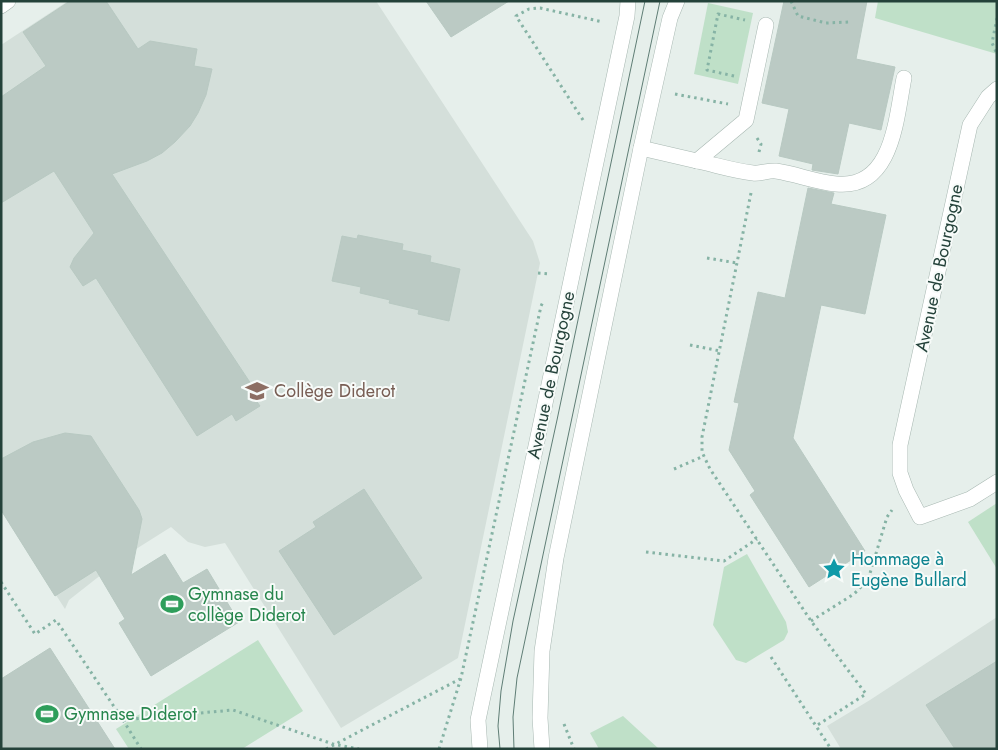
<svg xmlns="http://www.w3.org/2000/svg" width="998" height="750" font-family="Jost,sans-serif">
<style>
.built{fill:#d4dfda}
.green{fill:#bfe0c8}
.building{fill:#bbcac4;stroke:#b8c9c2}
.lines{fill:none;stroke-linecap:round;stroke-linejoin:round}
.minor-casing{stroke:#a8b8b2;stroke-width:16}
.path{stroke:#86b3a5;stroke-width:3;stroke-dasharray:2.5 4;stroke-linecap:butt}
.minor{stroke:#fff;stroke-width:15}
.tram{stroke:#5f7d75;stroke-width:1}
.labels{text-anchor:middle;dominant-baseline:central;stroke-width:4;stroke-linejoin:round;paint-order:stroke}
.street-label{font-size:18px;fill:#24423a;stroke:#f7fbf9}
.education-label{font-size:18px;fill:#785e54;stroke:#f7fbf9;text-anchor:start}
.culture-label{font-size:18px;fill:#0d838f;stroke:#f7fbf9;text-anchor:start}
.leisure-label{font-size:18px;fill:#27864d;stroke:#f7fbf9;text-anchor:start}
</style>
<rect width="100%" height="100%" fill="#e6efeb"/>
<g class="built">
<polygon points="68,1 376,1 533,241 540,263 458,658 341,728 225,543 205,547 188,542 171,527 125,556 69,600 65,609 1,510 1,45"/>
<polygon points="997,617 997,749 841,749 827,726 870,700"/>
</g>
<g class="green">
<polygon points="878,1 997,1 997,54 875,18"/>
<polygon points="708,3 753,13 738,84 694,74"/>
<polygon points="997,503 997,569 968,522"/>
<polygon points="747,554 786,622 788,632 784,640 746,663 736,660 713,625 724,567"/>
<polygon points="258,640 303,711 242,749 129,749 116,729"/>
<polygon points="623,716 659,749 599,749 590,733"/>
</g>
<g class="building">
<polygon points="70,1 106,1 138,49 150,41 197,49 194,66 212,69 206,95 198,113 190,126 175,142 162,153 147,161 112,174 259,396 255,399 260,406 236,421 232,414 197,436 96,278 83,286 70,267 74,258 94,233 54,171 1,203 1,97 46,66 23,32"/>
<polygon points="426,1 509,1 451,37"/>
<polygon points="784,1 867,1 856,59 895,67 881,130 849,123 838,174 812,170 813,164 779,156 789,109 762,103"/>
<polygon points="808,188 834,193 831,204 886,215 865,314 821,305 793,438 865,551 809,587 750,495 755,491 729,450 739,403 734,402 758,292 785,298"/>
<polygon points="358,235 403,244 402,250 431,256 430,262 460,269 449,321 418,314 419,310 389,303 390,300 360,293 361,287 332,281 342,236 357,239"/>
<polygon points="65,433 91,436 139,510 142,519 131,575 165,554 183,583 207,569 239,622 151,676 119,623 125,619 96,570 55,596 1,510 1,459 33,442"/>
<polygon points="364,489 422,578 334,635 279,551 316,527 313,522"/>
<polygon points="50,648 115,749 1,749 1,679"/>
<polygon points="997,661 997,749 955,749 926,705"/>
</g>
<g class="lines">
<defs>
<g id="minor">
<polyline points="1,6 8,1"/>
<path d="M766,25L746,120L697,161C716,165 735,171 753,173C761,174 769,170 776,171C796,174 816,182 836,184C893,190 896,118 904,78"/>
<polyline points="997,89 988,97 970,125 900,445 900,473 906,490 920,517 970,499 997,482"/>
<polyline points="641,148 697,161"/>
<polyline points="480,749 478,720 627,16 628,1"/>
<polyline points="542,749 540,718 542,651 556,558 641,148 670,18 677,1"/>
</g>
</defs>
<use href="#minor" class="minor-casing"/>
<g class="path">
<polyline points="791,1 798,16 826,23 850,22"/>
<polyline points="997,18 992,43 997,54"/>
<polyline points="734,76 707,70 718,14 745,20"/>
<polyline points="675,94 728,104"/>
<polyline points="583,120 516,16 529,9 540,8 603,22"/>
<polyline points="757,138 761,144 759,152"/>
<polyline points="751,193 702,437 702,452 710,469 811,621 866,694 816,726"/>
<polyline points="707,258 737,263"/>
<polyline points="538,273 550,274"/>
<polyline points="690,345 720,351"/>
<polyline points="674,469 704,456"/>
<polyline points="646,552 724,561 757,539"/>
<polyline points="1,582 35,634 56,620 123,720 233,710 333,744 359,749"/>
<polyline points="811,621 854,594 868,580 887,517 892,510"/>
<polyline points="771,657 831,749"/>
<polyline points="123,720 141,749"/>
<polyline points="564,724 574,749"/>
<polyline points="326,749 460,679"/>
<polyline points="439,749 461,678 541,306 543,302"/>
</g>
<use href="#minor" class="minor"/>
<g class="tram">
<polyline points="500,749 498,726 501,691 513,621 557,420 645,1"/>
<polyline points="514,749 513,717 517,678 660,1"/>
</g>
</g>
<defs>
<symbol id="school-bare" viewBox="-9 -9 18 18"><path d="M0-5L7-2L0 1L-7-2ZM-4 1L0 2.5L4 1V4Q0 6-4 4Z" fill="#8d6e63" stroke="#f7fbf9" stroke-width="2.5" paint-order="stroke"/></symbol>
<symbol id="sight-bare" viewBox="-9 -9 18 18"><path d="M0-6L1.8-2.2L6-1.7L2.9 1.2L3.7 5.4L0 3.3L-3.7 5.4L-2.9 1.2L-6-1.7L-1.8-2.2Z" fill="#0f9aa8" stroke="#f7fbf9" stroke-width="2.5" paint-order="stroke"/></symbol>
<symbol id="stadium-bare" viewBox="-9 -9 18 18"><path d="M0-5a6.5 5 0 1 0 0 10a6.5 5 0 1 0 0-10ZM-3.5-1.8h7v3.6h-7Z" fill="#2e9e5b" stroke="#f7fbf9" stroke-width="2.5" paint-order="stroke"/></symbol>
</defs>
<g fill-rule="evenodd">
<use href="#school-bare" x="241" y="375" width="32" height="32"/>
<use href="#sight-bare" x="818" y="553" width="32" height="32"/>
<use href="#stadium-bare" x="156" y="588" width="32" height="32"/>
<use href="#stadium-bare" x="31" y="698" width="32" height="32"/>
</g>
<g class="labels">
<g class="street-label">
<text transform="translate(939 268) rotate(-78)">Avenue de Bourgogne</text>
<text transform="translate(551 375) rotate(-78)">Avenue de Bourgogne</text>
</g>
<g class="education-label">
<text x="274" y="391">Collège Diderot</text>
</g>
<g class="culture-label">
<text x="851" y="559">Hommage à<tspan x="851" dy="21">Eugène Bullard</tspan></text>
</g>
<g class="leisure-label">
<text x="188" y="594">Gymnase du<tspan x="188" dy="21">collège Diderot</tspan></text>
<text x="64" y="714">Gymnase Diderot</text>
</g>
</g>
<rect width="998" height="750" fill="none" stroke="#24423a" stroke-width="5"/>
</svg>
